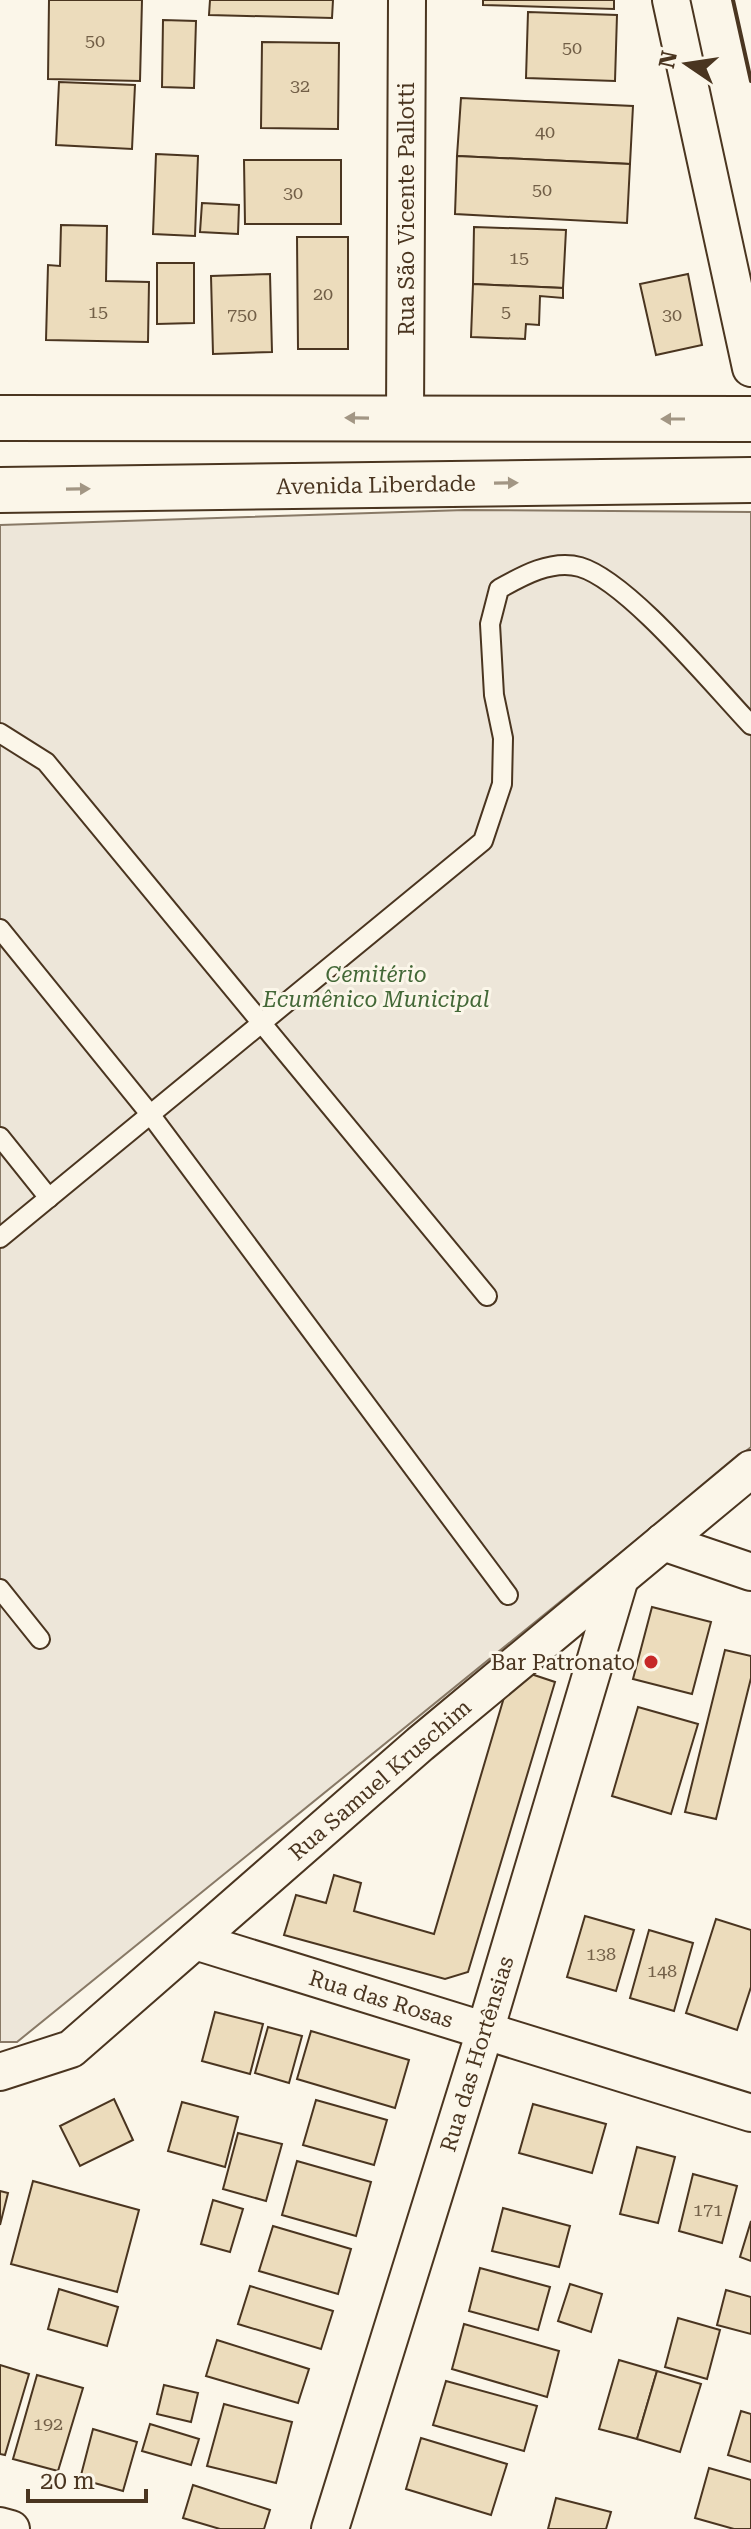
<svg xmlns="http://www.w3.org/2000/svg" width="751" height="2529" font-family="'Roboto Serif',serif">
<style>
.green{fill:#ede6d9;stroke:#887966;stroke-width:2}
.building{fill:#ecdcbc;stroke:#4a3520;stroke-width:2}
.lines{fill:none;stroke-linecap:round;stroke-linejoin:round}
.service-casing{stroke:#4a3520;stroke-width:22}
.minor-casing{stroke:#4a3520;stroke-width:40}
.tertiary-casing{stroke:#4a3520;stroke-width:48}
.service{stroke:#fbf6e9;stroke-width:18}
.minor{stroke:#fbf6e9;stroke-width:36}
.tertiary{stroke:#fbf6e9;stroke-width:44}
.wall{stroke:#4a3520;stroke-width:4}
.oneway{fill:#a29684}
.poi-dot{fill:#c62828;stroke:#fbf6e9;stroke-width:3}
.labels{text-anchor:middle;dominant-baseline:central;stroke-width:6;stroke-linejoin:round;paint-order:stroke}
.number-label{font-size:18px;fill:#725f47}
.street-label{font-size:22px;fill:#4a3520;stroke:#fbf6e9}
.park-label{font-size:22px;font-style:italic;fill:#436837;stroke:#fbf6e9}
.poi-label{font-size:22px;fill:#4a3520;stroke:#fbf6e9;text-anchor:end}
</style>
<rect width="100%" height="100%" fill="#fbf6e9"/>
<polygon class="green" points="465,510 751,512 751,1447 17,2042 0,2042 0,525"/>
<g class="building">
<polygon points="49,0 142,0 140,81 48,79"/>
<polygon points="210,0 333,0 332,18 209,15"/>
<polygon points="483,0 614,0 614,9 483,5"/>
<polygon points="528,12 617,15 615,81 526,78"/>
<polygon points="163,20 196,21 194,88 162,87"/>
<polygon points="262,42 339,43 338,129 261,128"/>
<polygon points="59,82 135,85 132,149 56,145"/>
<polygon points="461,98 633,106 630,164 457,156"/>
<polygon points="156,154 198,156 195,236 153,234"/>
<polygon points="457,156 630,164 627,223 455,214"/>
<polygon points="244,160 341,160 341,224 245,224"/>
<polygon points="202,203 239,205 238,234 200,232"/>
<polygon points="61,225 107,226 106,281 149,282 148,342 46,340 48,265 60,266"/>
<polygon points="474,227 566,230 563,288 473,284"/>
<polygon points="297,237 348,237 348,349 298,349"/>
<polygon points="157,263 194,263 194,323 157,324"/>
<polygon points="270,274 272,352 213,354 211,276"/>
<polygon points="688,274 702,345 656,355 640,284"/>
<polygon points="473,284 563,288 563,298 540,296 539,325 526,324 525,339 471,337"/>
<polygon points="652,1607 711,1622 692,1694 633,1679"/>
<polygon points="725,1650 751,1656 751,1678 716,1819 685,1812"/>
<polygon points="525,1672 555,1682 468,1972 445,1979 284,1935 296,1895 326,1903 334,1875 361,1883 354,1911 434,1934 505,1694"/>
<polygon points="638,1707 698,1724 671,1814 612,1796"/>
<polygon points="585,1916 634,1930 616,1991 567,1977"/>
<polygon points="716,1919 751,1930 751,1987 737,2030 686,2013"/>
<polygon points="649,1930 693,1943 674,2011 630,1998"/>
<polygon points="215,2012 263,2024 250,2074 202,2061"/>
<polygon points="268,2027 302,2036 289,2083 255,2073"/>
<polygon points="311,2031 409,2060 395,2108 297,2079"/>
<polygon points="114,2099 133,2140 80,2166 60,2126"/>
<polygon points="316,2100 387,2120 374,2165 303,2145"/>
<polygon points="182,2102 238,2117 225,2167 168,2151"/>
<polygon points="533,2104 606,2124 592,2173 519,2153"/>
<polygon points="238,2133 282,2144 266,2201 223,2189"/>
<polygon points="637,2147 675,2157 658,2223 620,2214"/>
<polygon points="297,2161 371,2182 356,2236 282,2215"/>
<polygon points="693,2174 737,2186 722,2243 679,2231"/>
<polygon points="33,2181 139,2210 117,2292 11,2264"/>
<polygon points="0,2191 8,2193 0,2225"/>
<polygon points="213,2200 243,2209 230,2252 201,2244"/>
<polygon points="503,2208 570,2226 559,2267 492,2251"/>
<polygon points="751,2221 751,2261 740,2257"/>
<polygon points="273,2226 351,2249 338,2294 259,2271"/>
<polygon points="480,2268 550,2287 538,2330 469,2311"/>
<polygon points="570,2284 602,2294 591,2332 558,2321"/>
<polygon points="250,2286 333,2311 321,2349 238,2324"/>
<polygon points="59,2289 118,2307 107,2346 48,2329"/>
<polygon points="726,2290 751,2297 751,2334 717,2325"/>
<polygon points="678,2318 720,2330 707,2379 665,2367"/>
<polygon points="464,2324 559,2351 547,2397 452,2369"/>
<polygon points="217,2340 309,2369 298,2403 206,2376"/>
<polygon points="619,2360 657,2371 637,2439 599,2429"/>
<polygon points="0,2365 29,2374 5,2455 0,2454"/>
<polygon points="657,2371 701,2384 680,2452 637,2439"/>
<polygon points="37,2375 83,2388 58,2471 13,2459"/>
<polygon points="446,2381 537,2406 524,2451 433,2425"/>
<polygon points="164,2385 198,2393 191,2422 157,2414"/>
<polygon points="224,2404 292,2422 276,2483 207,2466"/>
<polygon points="741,2411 751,2414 751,2462 728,2455"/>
<polygon points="150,2424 199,2439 191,2465 142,2451"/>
<polygon points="93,2429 137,2442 123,2491 80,2479"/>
<polygon points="421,2438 507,2464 491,2515 406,2489"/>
<polygon points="709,2468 751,2480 751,2529 734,2529 695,2518"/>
<polygon points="193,2485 270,2510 264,2529 220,2529 183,2518"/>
<polygon points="556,2498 611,2512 606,2529 548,2529"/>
</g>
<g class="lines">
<defs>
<g id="service">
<polyline points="0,733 46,762 487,1296"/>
<polyline points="0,929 150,1114 508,1595"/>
<polyline points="0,1137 49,1198"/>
<path d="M0,1238L483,841L502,784L503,738L494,695L490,624L499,589C522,576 552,559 580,567C628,581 713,685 751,725"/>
<polyline points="0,1589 40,1639"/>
</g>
<g id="minor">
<polyline points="671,0 751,368"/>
<polyline points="405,419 407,0"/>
<polyline points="663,1542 751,1572"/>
<polyline points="195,1941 751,2113"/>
<polyline points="0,2072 71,2049 420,1744 751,1469"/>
<polyline points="0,2526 11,2529"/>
<polyline points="330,2529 485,2031 620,1578"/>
</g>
<g id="tertiary">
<polyline points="0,418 751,419"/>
<polyline points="0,490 751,480"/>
</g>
</defs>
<use href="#service" class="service-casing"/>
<use href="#minor" class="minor-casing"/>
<use href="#tertiary" class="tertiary-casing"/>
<use href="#service" class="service"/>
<use href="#minor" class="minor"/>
<use href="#tertiary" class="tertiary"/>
<polyline class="wall" points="733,0 751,81"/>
</g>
<defs><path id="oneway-solid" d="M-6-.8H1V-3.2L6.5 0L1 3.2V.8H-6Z" transform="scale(2)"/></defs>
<g class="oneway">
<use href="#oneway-solid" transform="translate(357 418) rotate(-179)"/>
<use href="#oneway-solid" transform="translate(673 419) rotate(-180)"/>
<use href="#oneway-solid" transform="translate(506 483) rotate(-1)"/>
<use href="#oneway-solid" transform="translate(78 489) rotate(-1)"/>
</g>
<circle class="poi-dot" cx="651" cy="1662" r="8"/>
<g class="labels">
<g class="number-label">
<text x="95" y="40">50</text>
<text x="572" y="47">50</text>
<text x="300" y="85">32</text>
<text x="545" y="131">40</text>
<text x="542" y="189">50</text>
<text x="293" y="192">30</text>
<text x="519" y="257">15</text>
<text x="323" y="293">20</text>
<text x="98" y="311">15</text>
<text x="506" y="311">5</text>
<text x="242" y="314">750</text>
<text x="672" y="314">30</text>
<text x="601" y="1953">138</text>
<text x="662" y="1970">148</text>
<text x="708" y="2209">171</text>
<text x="48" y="2423">192</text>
</g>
<g class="street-label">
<text transform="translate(406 209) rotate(-90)">Rua São Vicente Pallotti</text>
<text transform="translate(376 485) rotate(-1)">Avenida Liberdade</text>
<text transform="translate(380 1780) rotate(-41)">Rua Samuel Kruschim</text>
<text transform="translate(381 1999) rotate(17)">Rua das Rosas</text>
<text transform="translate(477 2054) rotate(-73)">Rua das Hortênsias</text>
</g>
<g class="park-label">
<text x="376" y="974">Cemitério<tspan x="376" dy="25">Ecumênico Municipal</tspan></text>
</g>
<g class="poi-label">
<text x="635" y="1662">Bar Patronato</text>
</g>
</g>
<g transform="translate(687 64) rotate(283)" stroke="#fbf6e9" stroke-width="6" paint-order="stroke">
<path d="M0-6L14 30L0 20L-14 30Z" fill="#4a3520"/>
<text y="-12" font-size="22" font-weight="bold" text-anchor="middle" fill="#4a3520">N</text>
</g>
<path d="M28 2489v12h118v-12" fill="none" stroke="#4a3520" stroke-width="4"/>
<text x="40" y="2489" font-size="24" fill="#4a3520" stroke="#fbf6e9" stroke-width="6" paint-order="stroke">20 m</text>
</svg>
